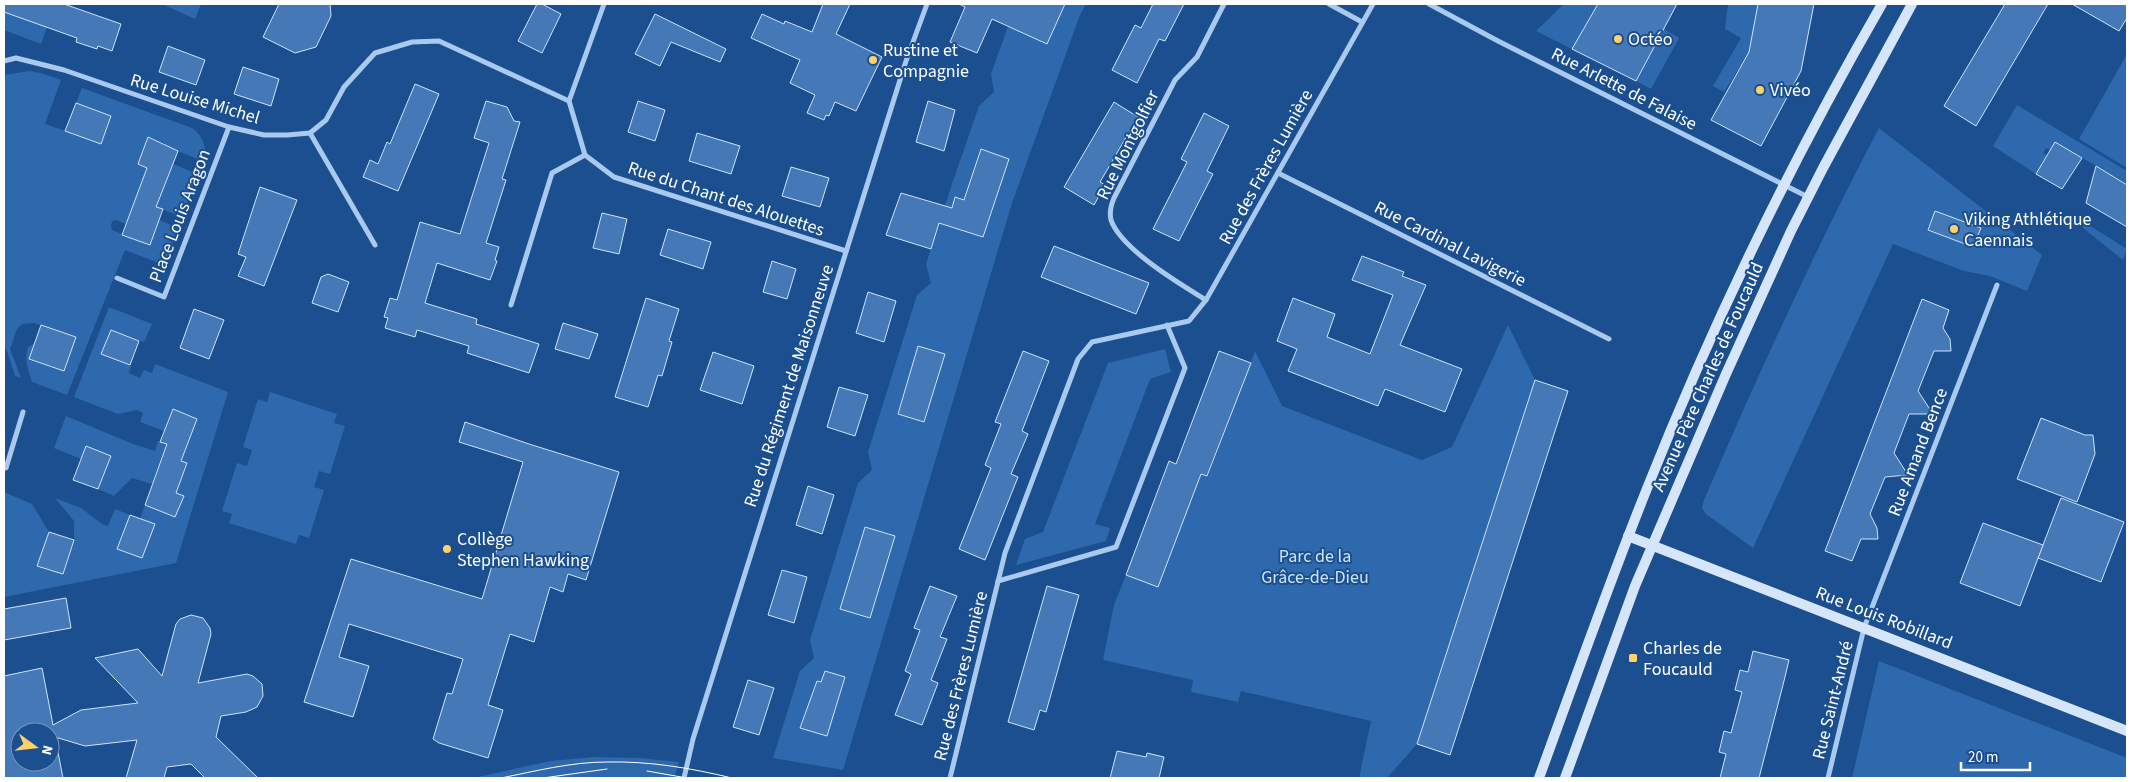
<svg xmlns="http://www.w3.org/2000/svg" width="2131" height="782" font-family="'Source Sans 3',sans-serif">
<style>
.green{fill:#2e69ad;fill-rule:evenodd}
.building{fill:#4478b7;stroke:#cfe3fa;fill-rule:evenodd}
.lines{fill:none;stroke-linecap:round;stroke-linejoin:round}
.street{stroke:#a9c9ee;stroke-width:5}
.secondary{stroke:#d6e6fa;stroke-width:10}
.tram{stroke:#fff;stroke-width:1}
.poi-dot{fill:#ffd166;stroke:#1b4f8f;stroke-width:2}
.labels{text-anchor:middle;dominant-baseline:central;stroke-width:4;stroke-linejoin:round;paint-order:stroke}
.poi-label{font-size:18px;fill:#fff;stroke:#1b4f8f;text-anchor:start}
.street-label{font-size:18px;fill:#fff;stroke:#1b4f8f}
.park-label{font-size:18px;fill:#cfe3fa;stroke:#1b4f8f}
</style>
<rect width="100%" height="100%" fill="#1b4f8f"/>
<g class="green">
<polygon points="4,4 20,4 16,16 47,27 41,44 4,30"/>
<polygon points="162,4 201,4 195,19"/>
<path d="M1016,4H1028L1016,30L1047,44L1065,4H1086L1080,15L1012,203L843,770L773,758L800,671L814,658L810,640L858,483L872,470L868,452L917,295L931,283L926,264L952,184L979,106L994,92L991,74ZM981,150L1009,159L983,237L955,228L950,213L955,197L964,200ZM919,346L945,354L924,422L898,413Z"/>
<polygon points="1564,4 1598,4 1572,49 1536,31"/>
<polygon points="1728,4 1758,4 1749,52 1724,92 1713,86 1741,38 1725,29"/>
<polygon points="1664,29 1679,38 1651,89 1636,81"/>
<polygon points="2127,54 2127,168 2079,139"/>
<path d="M29,71L41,73L61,80L45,124L101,143L111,116L76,103L82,88L192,128C203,136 208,148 203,161L165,146V144L148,137L138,164L167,178L173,164L198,174L182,217L136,199L126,224L116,220L112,221L111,226L112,230L149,245L159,220L178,228L164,265L125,250L67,395L32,382C28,369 24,360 28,347L34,344L29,360L64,371L74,336L34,323L22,324L17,329L10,349L21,378L15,376L6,348L4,350V75Z"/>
<polygon points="2017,105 2127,171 2127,184 2055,142 2050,150 2046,148 2043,153 2047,155 2036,174 1993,146"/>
<path d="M1879,128L2042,255L2027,291L1990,276L1964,271L1893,244L1753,548L1706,514L1702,508L1704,500C1758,374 1815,250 1879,128Z"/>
<polygon points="2087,224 2127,249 2123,260 2083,228 2083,225"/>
<polygon points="109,307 152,324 144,342 111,330 101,354 131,366 129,373 140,378 144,370 152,373 155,364 228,392 176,563 4,597 4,492 32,504 49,532 37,566 63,574 74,540 74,521 55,498 81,508 102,524 108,526 115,509 130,515 117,549 141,558 154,525 140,519 145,505 175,517 176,493 187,463 163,454 152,484 132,478 114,496 98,489 110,456 86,447 81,459 54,448 66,416 133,444 155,451 158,441 185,451 197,419 173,409 164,431 140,422 143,413 137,410 118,414 74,397"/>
<polygon points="1508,325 1535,380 1417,744 1387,778 1359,778 1371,721 1241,691 1238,702 1191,692 1193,680 1103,660 1114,605 1126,575 1158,587 1201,474 1208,476 1255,351 1282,406 1422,460 1452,447"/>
<polygon points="1165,349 1171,372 1150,379 1095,524 1110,528 1106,541 1016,565 1025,539 1043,532 1108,363"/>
<polygon points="270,392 337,414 334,423 345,426 330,474 319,471 314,487 324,490 309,538 299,535 296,544 229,523 232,514 222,511 237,463 247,466 252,450 243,447 258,399 267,402"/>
<polygon points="1879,661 2127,758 2127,778 1852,778"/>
<polygon points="594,757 640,758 679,762 674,778 473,778 551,761"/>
</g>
<g class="building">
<polygon points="4,4 64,4 121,24 112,51 98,46 97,49 76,42 77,38 4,12"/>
<polygon points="279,4 330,4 331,16 316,47 295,53 263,37"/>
<polygon points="537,4 542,4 561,14 542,53 518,41"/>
<polygon points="823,4 850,4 836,34 882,57 856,111 835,102 829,116 826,115 824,120 807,113 815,95 790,83 800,60 751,38 762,14 784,24 785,21 812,32"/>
<polygon points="959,4 1065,4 1047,44 992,19 977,53 950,42 965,7"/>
<polygon points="1153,4 1184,4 1165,41 1159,39 1137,83 1112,70 1135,25 1141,28"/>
<polygon points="1598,4 1677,4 1636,81 1572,49"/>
<polygon points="1758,4 1814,4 1801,71 1761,146 1711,120 1749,52"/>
<polygon points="2005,4 2048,4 1976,126 1944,106"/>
<polygon points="2072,4 2127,4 2127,18 2119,31"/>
<polygon points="655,14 726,49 720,62 671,42 660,66 635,54"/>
<polygon points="168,46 205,60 196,85 159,72"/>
<polygon points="243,67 279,79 271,106 234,94"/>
<polygon points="415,84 439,94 398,191 363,177 370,160 378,164 387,142 390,144"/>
<polygon points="486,101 507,107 514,121 520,122 502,179 506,180 486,243 499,247 495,260 497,261 490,280 437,263 425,303 477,319 476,324 539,344 529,373 467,353 469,346 417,330 415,337 385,328 388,318 384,317 390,298 397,300 420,222 460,234 489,143 474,138"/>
<polygon points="638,101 665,110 655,141 628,132"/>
<polygon points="928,101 955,110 944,151 916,142"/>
<polygon points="1114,102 1138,117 1100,182 1105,185 1094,205 1064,187"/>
<polygon points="76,103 111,116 101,144 65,131"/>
<polygon points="1204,113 1229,126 1207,171 1213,174 1179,241 1153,229 1187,162 1181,159"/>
<polygon points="697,133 740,146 731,174 689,161"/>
<polygon points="148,137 178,151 156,207 163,209 150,245 122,235 147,168 138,164"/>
<polygon points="2055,142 2082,158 2062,189 2036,174"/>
<polygon points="981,149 1009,159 983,237 939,223 931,249 886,235 901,193 952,208 955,197 964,200"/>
<polygon points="2096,166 2127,185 2127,227 2086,203"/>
<polygon points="791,167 829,178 820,207 782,196"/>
<polygon points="260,187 297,200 264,286 238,276 246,257 238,254"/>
<polygon points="1935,211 1981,228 1973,247 1928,230"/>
<polygon points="602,213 627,219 619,254 593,248"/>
<polygon points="668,229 711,242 703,269 660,255"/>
<polygon points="1054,246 1149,283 1136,314 1041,277"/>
<polygon points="1362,256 1404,272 1402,276 1426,285 1400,345 1462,369 1445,412 1385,389 1378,406 1288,371 1297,349 1277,341 1293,298 1335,314 1327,337 1370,354 1393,295 1352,280"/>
<polygon points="772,261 796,269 787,299 763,292"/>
<polygon points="328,274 349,282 338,312 312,303 321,277"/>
<polygon points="868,292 896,301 884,342 856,333"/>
<polygon points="646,298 679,309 669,341 672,342 662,376 658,375 648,407 615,397"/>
<polygon points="1922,299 1949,310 1943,328 1950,339 1951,351 1934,351 1918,391 1933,414 1909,414 1894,453 1908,475 1885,477 1870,514 1877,528 1878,539 1861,539 1852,561 1825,551"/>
<polygon points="194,309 224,320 209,359 180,348"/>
<polygon points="563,323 598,334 589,359 555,349"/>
<polygon points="41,325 76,337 64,371 29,359"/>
<polygon points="111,330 139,341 130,365 101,354"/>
<polygon points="918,346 945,354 924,422 898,414"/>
<polygon points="1023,351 1049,361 1022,431 1028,434 1011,474 1018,477 985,560 959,549 991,468 985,465 1001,424 995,422"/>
<polygon points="1219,351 1251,363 1207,476 1201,474 1158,587 1126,575 1169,461 1176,464"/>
<polygon points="713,352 754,366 742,404 700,390"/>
<polygon points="1535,380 1568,391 1450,755 1417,744"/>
<polygon points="839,387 868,395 855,436 827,427"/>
<polygon points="173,409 197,419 181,461 187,463 176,493 184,496 175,517 145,505 167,444 160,442"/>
<polygon points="2041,418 2085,435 2093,435 2095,454 2077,502 2017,479"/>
<polygon points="465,422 529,444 619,472 586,580 568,574 563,592 550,587 534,642 510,634 488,705 503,710 488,758 439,743 433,739 447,693 452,694 463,659 349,624 339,657 369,666 353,717 304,702 351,559 482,599 523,462 459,442"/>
<polygon points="86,446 111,456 98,489 73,480"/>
<polygon points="808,486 834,495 822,534 796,525"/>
<polygon points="2061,498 2124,522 2101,582 2038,558"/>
<polygon points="130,515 155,524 142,558 117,549"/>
<polygon points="1983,523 2043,545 2020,606 1960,583"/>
<polygon points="865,527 895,536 870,618 840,609"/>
<polygon points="49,532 74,540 63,574 37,566"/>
<polygon points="782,570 807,577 794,623 768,615"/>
<polygon points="930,586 957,596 940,637 947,639 931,680 938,683 922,725 895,715 911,674 905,671 920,630 914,628"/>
<polygon points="1047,586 1079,595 1046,712 1040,710 1034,730 1008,722"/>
<polygon points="66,598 71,628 4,640 4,609"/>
<path d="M191,615L203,618L210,628L211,634L198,683L247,674L253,676L262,684L263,696L257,707L246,712L221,716L216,737L258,778H205L191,764L167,767L164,778H126L137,740L85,746L55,737L63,778H4V676L42,668L53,725L81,710L138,703L95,658L138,649L162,676L176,624L180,619ZM20,732H50V762H20Z"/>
<polygon points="1753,651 1789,660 1784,681 1759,778 1720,778 1726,754 1719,752 1724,731 1731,733 1742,692 1735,690 1740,670 1748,672"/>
<polygon points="825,671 845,677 827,736 800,728 817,681 821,682"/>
<polygon points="748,680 774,688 759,735 733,727"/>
<polygon points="1117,751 1146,757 1147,753 1164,757 1159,778 1110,778"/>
</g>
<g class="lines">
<g class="street">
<polyline points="604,4 569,101 585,155 614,177 846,251"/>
<polyline points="1329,4 1362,22"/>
<polyline points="1429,4 1498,41 1808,197"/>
<polyline points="4,61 16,58 64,70 229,127 264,135 287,135 310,133 326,120 344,87 375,53 412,42 439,41 569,101"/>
<polyline points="310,133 375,245"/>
<polyline points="1278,173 1609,339"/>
<polyline points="117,278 164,297 229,127"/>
<path d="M1206,300C1180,284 1121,249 1111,220C1109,212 1111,205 1114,198L1175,80L1197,57L1224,4"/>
<polyline points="511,305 552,173 585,155"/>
<polyline points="4,467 6,468 23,412"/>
<polyline points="998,581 1116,547 1185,368 1167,325"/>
<polyline points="684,778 693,739 906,61 927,4"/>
<polyline points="950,778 1005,553 1078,359 1092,342 1189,321 1206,300 1373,4"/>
<polyline points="1828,778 1864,628 1997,285"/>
</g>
<g class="secondary">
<polyline points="1628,536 2127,731"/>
<path d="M1539,778C1574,682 1608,586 1646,491C1712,325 1793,158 1882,4"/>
<polyline points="1565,778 1635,586 1726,374 1791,231 1823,168 1912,4"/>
</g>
<g class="tram">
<polyline points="647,771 687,778"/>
<path d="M501,778C536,771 571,762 607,762C649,761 691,768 732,778"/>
<polyline points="543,778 607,769"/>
</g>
</g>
<g class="poi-dot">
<circle cx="1618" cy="39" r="5"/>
<circle cx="873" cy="60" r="5"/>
<circle cx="1760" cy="90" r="5"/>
<circle cx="1954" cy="229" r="5"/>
<circle cx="447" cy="549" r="5"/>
<rect x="1628" y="653" width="10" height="10" rx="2.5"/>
</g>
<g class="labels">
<g class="poi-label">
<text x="1628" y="39">Octéo</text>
<text x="883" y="50">Rustine et<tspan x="883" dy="21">Compagnie</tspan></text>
<text x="1770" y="90">Vivéo</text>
<text x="1964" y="219">Viking Athlétique<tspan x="1964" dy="21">Caennais</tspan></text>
<text x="457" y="539">Collège<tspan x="457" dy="21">Stephen Hawking</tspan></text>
<text x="1643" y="648">Charles de<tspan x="1643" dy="21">Foucauld</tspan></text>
</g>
<g class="street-label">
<text transform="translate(1624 89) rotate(27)">Rue Arlette de Falaise</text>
<text transform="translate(195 99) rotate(17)">Rue Louise Michel</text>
<text transform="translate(1128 145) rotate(-64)">Rue Montgolfier</text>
<text transform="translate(1266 167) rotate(-61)">Rue des Frères Lumière</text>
<text transform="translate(726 199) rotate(18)">Rue du Chant des Alouettes</text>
<text transform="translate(180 216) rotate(-69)">Place Louis Aragon</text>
<text transform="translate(1450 244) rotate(27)">Rue Cardinal Lavigerie</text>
<text transform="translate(1708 377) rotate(-66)">Avenue Père Charles de Foucauld</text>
<text transform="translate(789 386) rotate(-72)">Rue du Régiment de Maisonneuve</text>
<text transform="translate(1918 452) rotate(-69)">Rue Amand Bence</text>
<text transform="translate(1884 618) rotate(21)">Rue Louis Robillard</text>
<text transform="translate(961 676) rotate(-76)">Rue des Frères Lumière</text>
<text transform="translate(1833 700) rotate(-76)">Rue Saint-André</text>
</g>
<g class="park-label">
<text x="1315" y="556">Parc de la<tspan x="1315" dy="21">Grâce-de-Dieu</tspan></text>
</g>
</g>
<rect width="2131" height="782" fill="none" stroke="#ffffff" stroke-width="10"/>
<g transform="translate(35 747) rotate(105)"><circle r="24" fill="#1b4f8f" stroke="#7695bc"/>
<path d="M0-4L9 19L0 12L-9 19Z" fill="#ffd166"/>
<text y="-8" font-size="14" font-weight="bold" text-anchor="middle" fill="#ffffff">N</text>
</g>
<path d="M1961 762v8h69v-8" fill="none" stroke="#ffffff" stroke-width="2.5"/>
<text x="1968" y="762" font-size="15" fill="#ffffff" stroke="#1b4f8f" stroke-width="4" paint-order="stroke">20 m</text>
</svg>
